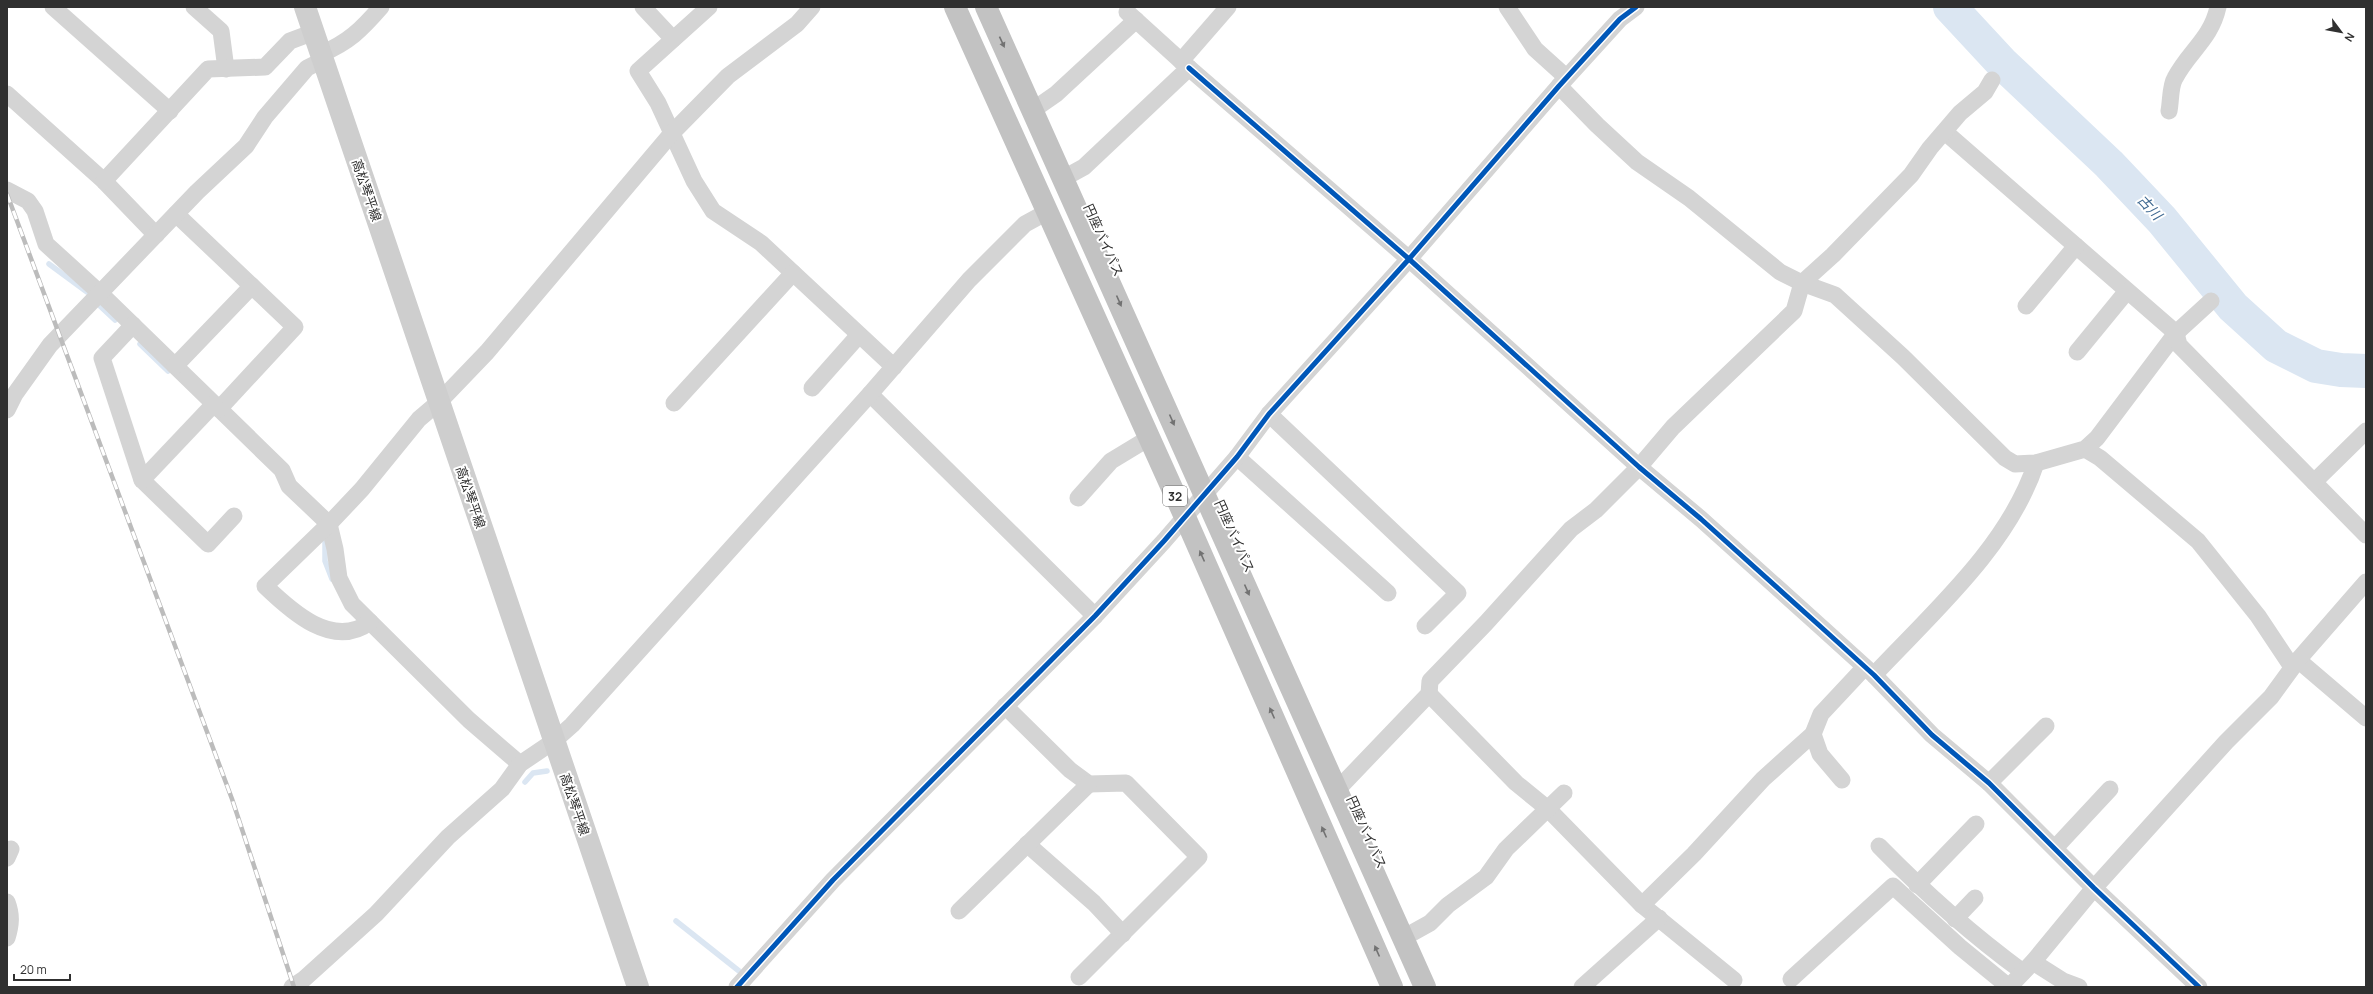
<svg xmlns="http://www.w3.org/2000/svg" width="2373" height="994" font-family="Manrope,'Noto Sans JP',sans-serif">
<style>
.lines{fill:none;stroke-linecap:round;stroke-linejoin:round}
.stream{stroke:#dbe6f2;stroke-width:5.5}
.river{stroke:#dbe6f2;stroke-width:34}
.street{stroke:#d4d4d4;stroke-width:17}
.secondary{stroke:#cecece;stroke-width:22}
.highway{stroke:#c2c2c2;stroke-width:22}
.rail-casing{stroke:#bcbcbc;stroke-width:4.5}
.rail{stroke:#fff;stroke-width:3;stroke-dasharray:9;stroke-linecap:butt}
.cycleway-casing{stroke:#fff;stroke-width:8}
.cycleway{stroke:#0057b8;stroke-width:5}
.oneway{fill:#727272}
.labels{text-anchor:middle;dominant-baseline:central;stroke-width:4;stroke-linejoin:round;paint-order:stroke}
.shield{fill:#fff;stroke:#6e6e6e;stroke-width:1}
.shield-label{font-size:12px;font-weight:bold;fill:#303030}
.street-label{font-size:13px;fill:#303030;stroke:#fff}
.water-label{font-size:14px;font-style:italic;fill:#3f6991;stroke:#fff}
</style>
<rect width="100%" height="100%" fill="#fff"/>
<g class="lines">
<g class="stream">
<polyline points="49,264 87,292"/>
<polyline points="100,306 115,320"/>
<polyline points="140,344 168,371"/>
<polyline points="325,541 325,561 332,579"/>
<polyline points="525,782 533,773 547,771"/>
<polyline points="676,921 739,971"/>
</g>
<polyline class="river" points="1950,7 2002,63 2109,164 2162,220 2233,307 2276,346 2316,366 2341,370 2366,371"/>
<g class="street">
<polyline points="53,7 170,111"/>
<polyline points="194,7 221,31 226,69"/>
<polyline points="643,7 673,39"/>
<polyline points="709,7 638,71 658,103 694,181 713,211 761,243 894,367"/>
<polyline points="1507,7 1535,49 1566,77"/>
<polyline points="1127,12 1181,61"/>
<path d="M321,54C349,42 361,30 381,7"/>
<polyline points="1189,68 1409,259 1639,467 1701,519 1821,627 1874,675 1932,735 1989,783 2094,888 2199,987"/>
<polyline points="1559,86 1597,125 1637,162 1689,198 1780,272 1802,283 1835,295 1903,357 2005,458 2015,464 2036,463 2085,449 2097,438 2176,333 2211,301"/>
<polyline points="7,94 104,181 156,235"/>
<polyline points="1033,110 1056,94 1136,20"/>
<path d="M2169,111C2171,101 2170,86 2175,78C2189,51 2211,39 2218,7"/>
<polyline points="1945,132 2176,333 2179,345 2366,535"/>
<polyline points="1064,178 1084,167 1189,68 1181,61 1228,7"/>
<polyline points="104,181 208,69 265,67 290,41 314,32"/>
<polyline points="7,190 28,201 35,211 46,244 101,294 282,470 289,486 329,524 335,549 339,578 352,604 469,720 520,764"/>
<polyline points="176,214 295,327 219,409"/>
<polyline points="2026,306 2076,246"/>
<polyline points="133,325 102,358 142,480 208,544 234,516"/>
<polyline points="2077,352 2127,291"/>
<polyline points="175,366 252,286"/>
<polyline points="812,388 859,335"/>
<polyline points="870,394 1095,616"/>
<polyline points="674,403 793,273"/>
<polyline points="7,410 15,394 50,345 197,192 246,146 265,117 307,68 323,60"/>
<polyline points="1269,414 1458,593 1425,626"/>
<polyline points="2085,449 2100,458 2198,541 2258,616 2292,667"/>
<polyline points="1237,457 1388,593"/>
<polyline points="142,480 214,404"/>
<polyline points="2314,482 2366,431"/>
<polyline points="1078,498 1111,461 1149,438"/>
<path d="M370,622C333,650 291,611 265,586L329,524L362,489L419,419L439,402L487,352L672,133L728,76L797,24L812,7"/>
<polyline points="2298,660 2366,718"/>
<path d="M1874,675C1932,613 2009,546 2036,463"/>
<polyline points="1429,694 1516,783 1548,809 1642,905 1734,980"/>
<polyline points="1005,706 1070,770 1089,784 1126,783 1199,857 1079,977"/>
<polyline points="1813,734 1820,754 1842,780"/>
<polyline points="1989,783 2046,726"/>
<polyline points="1336,791 1429,694 1430,681 1486,623 1571,529 1596,510 1639,467 1673,427 1794,311 1802,283 1833,255 1911,175 1930,148 1960,113 1985,92 1992,80"/>
<polyline points="1027,844 1094,903 1123,934"/>
<path d="M1879,846C1924,892 1971,934 2023,972"/>
<polyline points="2055,848 2110,789"/>
<polyline points="7,858 11,849"/>
<polyline points="1917,885 1976,824"/>
<path d="M7,902C12,915 11,925 7,938"/>
<polyline points="1642,905 1694,854 1763,779 1813,734 1821,714 1864,668"/>
<polyline points="959,911 1089,784"/>
<polyline points="1955,919 1975,898"/>
<polyline points="1403,938 1430,923 1448,905 1486,877 1506,849 1564,793"/>
<polyline points="2033,962 2063,981 2079,987"/>
<polyline points="1791,979 1893,886 1960,947 2009,987"/>
<polyline points="292,987 304,979 376,914 448,837 502,789 520,764 554,741 572,725 870,394 969,280 1025,224 1047,212"/>
<polyline points="737,987 833,880 1095,616 1164,541 1237,457 1269,414 1409,259 1559,86 1620,19 1636,7"/>
<polyline points="1582,987 1659,918"/>
<polyline points="2009,987 2033,962 2094,888 2226,742 2271,697 2298,660 2366,582"/>
</g>
<polyline class="secondary" points="305,7 638,987"/>
<g class="highway">
<polyline points="955,7 1185,517 1392,987"/>
<polyline points="986,7 1425,987"/>
</g>
<defs>
<polyline id="rail" points="7,194 232,799 294,987"/>
</defs>
<use href="#rail" class="rail-casing"/>
<use href="#rail" class="rail"/>
<defs>
<g id="cycleway">
<polyline points="1189,68 1409,259 1639,467 1701,519 1821,627 1874,675 1932,735 1989,783 2094,888 2199,987"/>
<polyline points="737,987 833,880 1095,616 1164,541 1237,457 1269,414 1409,259 1559,86 1620,19 1636,7"/>
</g>
</defs>
<use href="#cycleway" class="cycleway-casing"/>
<use href="#cycleway" class="cycleway"/>
</g>
<defs><path id="oneway-solid" d="M-6-.8H1V-3.2L6.5 0L1 3.2V.8H-6Z"/></defs>
<g class="oneway">
<use href="#oneway-solid" transform="translate(1002 42) rotate(65)"/>
<use href="#oneway-solid" transform="translate(1119 301) rotate(66)"/>
<use href="#oneway-solid" transform="translate(1172 420) rotate(66)"/>
<use href="#oneway-solid" transform="translate(1202 556) rotate(-114)"/>
<use href="#oneway-solid" transform="translate(1247 590) rotate(66)"/>
<use href="#oneway-solid" transform="translate(1272 713) rotate(-114)"/>
<use href="#oneway-solid" transform="translate(1324 832) rotate(-114)"/>
<use href="#oneway-solid" transform="translate(1377 951) rotate(-114)"/>
</g>
<g class="labels">
<rect class="shield" x="1163" y="486" width="24" height="20" rx="3"/>
<g class="shield-label">
<text x="1175" y="496">32</text>
</g>
<g class="street-label">
<text transform="translate(367 190) rotate(71)">高松琴平線</text>
<text transform="translate(1104 240) rotate(66)">円座バイパス</text>
<text transform="translate(471 497) rotate(71)">高松琴平線</text>
<text transform="translate(1235 536) rotate(66)">円座バイパス</text>
<text transform="translate(575 804) rotate(71)">高松琴平線</text>
<text transform="translate(1367 832) rotate(66)">円座バイパス</text>
</g>
<g class="water-label">
<text transform="translate(2150 207) rotate(47)">古川</text>
</g>
</g>
<rect width="2373" height="994" fill="none" stroke="#303030" stroke-width="16"/>
<g transform="translate(2341 32) rotate(122)" stroke="#ffffff" stroke-width="3" paint-order="stroke">
<path d="M0-3L7 15L0 10L-7 15Z" fill="#303030"/>
<text y="-6" font-size="11" font-weight="bold" text-anchor="middle" fill="#303030">N</text>
</g>
<path d="M14 974v6h56v-6" fill="none" stroke="#303030" stroke-width="2"/>
<text x="20" y="974" font-size="12" fill="#303030" stroke="#ffffff" stroke-width="3" paint-order="stroke">20 m</text>
</svg>
